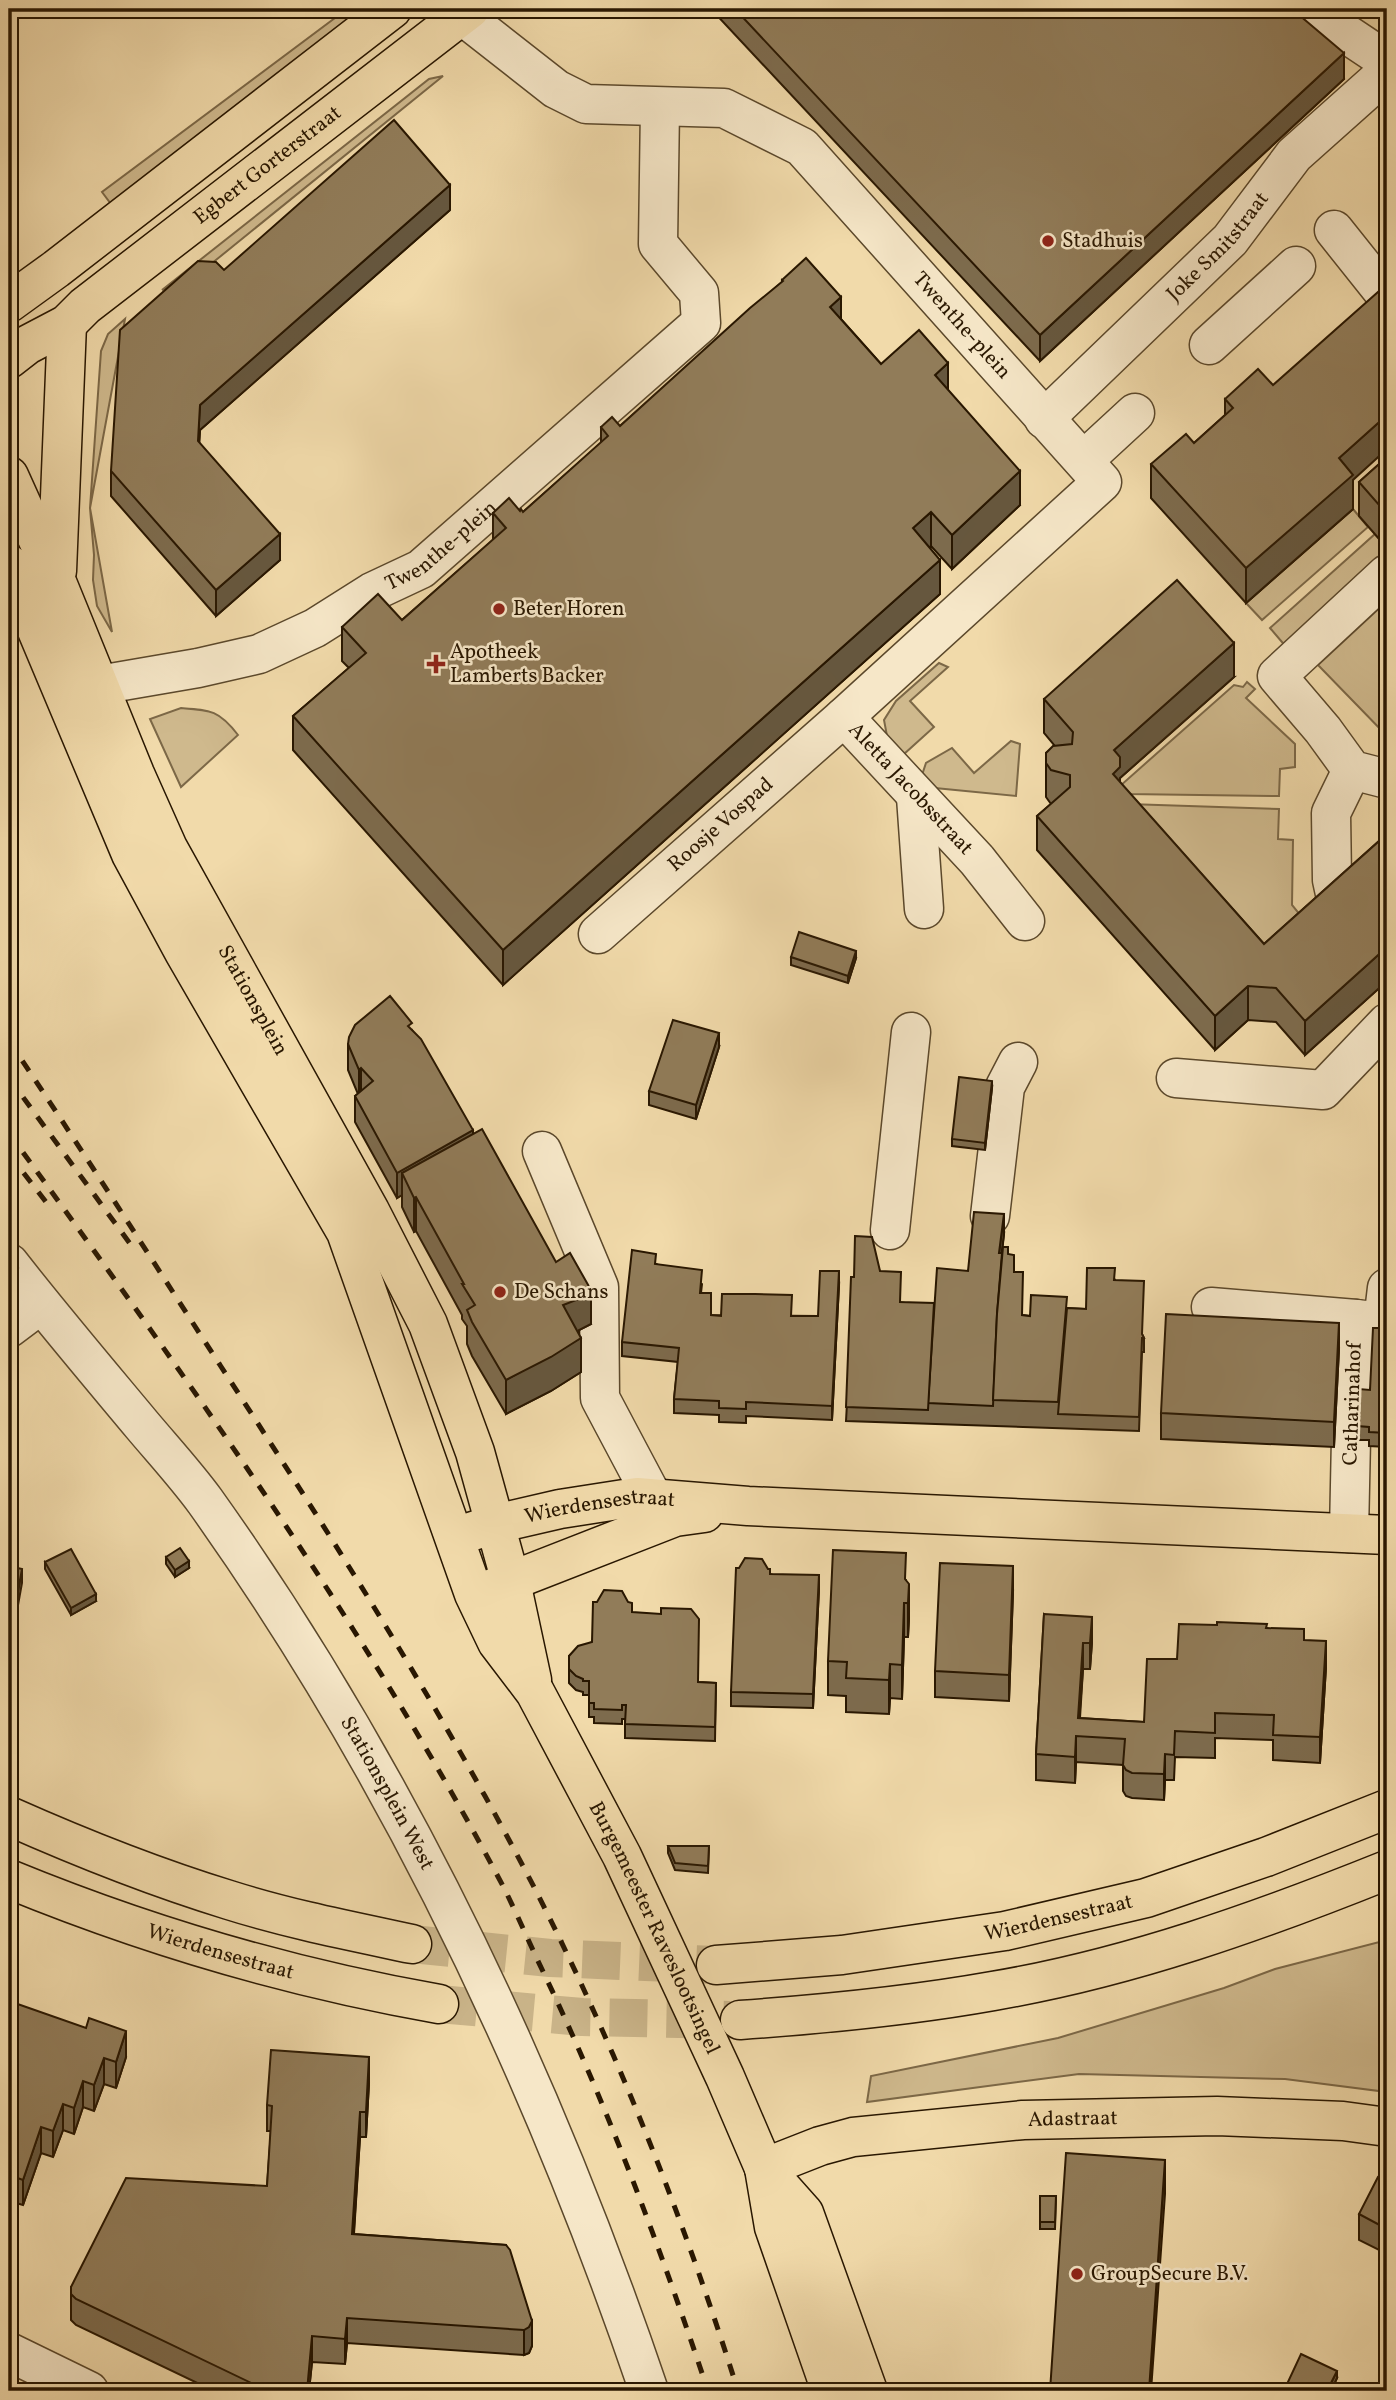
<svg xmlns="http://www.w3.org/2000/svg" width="1396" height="2400" font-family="Vollkorn,serif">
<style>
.green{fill:#cfb98d;stroke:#7c6847;stroke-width:2}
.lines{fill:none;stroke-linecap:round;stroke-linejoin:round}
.major-tunnel{stroke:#c9b388;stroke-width:38;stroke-dasharray:38 19;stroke-linecap:butt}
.minor-casing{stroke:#5b482b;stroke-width:41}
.major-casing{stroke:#291701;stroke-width:41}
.minor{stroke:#f6e7c8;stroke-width:38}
.major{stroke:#f1daaa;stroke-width:38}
.rail{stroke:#291701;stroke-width:5;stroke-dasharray:12 12;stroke-linecap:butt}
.wall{fill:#7d6b4d;stroke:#291701;stroke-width:2}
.shaded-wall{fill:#66573e;stroke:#291701;stroke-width:2}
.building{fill:#917c59;stroke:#291701;stroke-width:2}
.poi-dot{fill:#8f2418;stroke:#f6e7c8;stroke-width:2.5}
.labels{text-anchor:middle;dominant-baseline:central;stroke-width:5;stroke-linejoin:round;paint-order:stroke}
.street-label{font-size:21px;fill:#291701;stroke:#f6e7c8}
.poi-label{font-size:21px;fill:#291701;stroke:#f6e7c8;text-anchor:start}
</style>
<rect width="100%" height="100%" fill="#f1daaa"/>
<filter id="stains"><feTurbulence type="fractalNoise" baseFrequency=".00286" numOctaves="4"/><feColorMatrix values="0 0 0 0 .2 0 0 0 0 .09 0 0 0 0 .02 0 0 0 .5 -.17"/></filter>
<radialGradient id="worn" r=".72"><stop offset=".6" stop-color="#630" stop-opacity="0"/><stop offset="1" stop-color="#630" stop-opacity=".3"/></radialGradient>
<g class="green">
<polygon points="347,9 377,9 114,208 102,192"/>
<polygon points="443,76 211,264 162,290 429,79"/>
<polygon points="125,319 90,508 112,632 97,606 93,580 94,555 90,508 101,351 108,334"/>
<polygon points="1353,509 1368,527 1262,620 1246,603"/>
<polygon points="1375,534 1387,547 1387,555 1287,648 1270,628"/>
<polygon points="1387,601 1387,736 1318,665"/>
<polygon points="939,663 948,667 910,701 934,727 904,754 887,736 884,720 896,701"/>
<polygon points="1247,682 1255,689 1246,698 1295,744 1295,767 1280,769 1279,796 1127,794 1120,786 1234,685 1243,687"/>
<path d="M181,708C210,710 219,710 238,735L181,787L150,719Z"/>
<polygon points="1011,741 1020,744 1016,796 935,788 921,778 926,763 952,748 974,773"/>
<polygon points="1128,804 1279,809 1278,839 1293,840 1292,905 1309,926 1270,965"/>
<polygon points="1387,1940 1387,2092 1285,2079 1079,2074 867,2102 871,2076 1058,2038 1224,1988 1275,1969"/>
</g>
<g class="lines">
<g class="major-tunnel">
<polyline points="412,1944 550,1958 716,1965"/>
<polyline points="439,2004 582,2017 730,2020"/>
</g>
<defs>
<g id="minor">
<path id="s1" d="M454,9L556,89L586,104L724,108L802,147L1102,482L844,717L598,934"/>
<polyline points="1309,9 1387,61"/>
<polyline points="1334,230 1381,289"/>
<polyline points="1209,345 1296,266"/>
<path id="s2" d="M1044,419L1230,240L1294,155L1387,72"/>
<polyline points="1084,460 1135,413"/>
<polyline points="1387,574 1277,676 1323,730 1352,770 1387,779"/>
<path id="s3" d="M99,685L198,668L259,654L315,628L372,592L421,569L701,323L699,293L658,244L660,107"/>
<path id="s4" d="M844,717L977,860L1025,921"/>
<polyline points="916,797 924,909"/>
<polyline points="1337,903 1332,880 1331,813 1352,770"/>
<polyline points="1176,1078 1323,1090 1387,1023"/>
<polyline points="542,1151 599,1287 600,1398 653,1498"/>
<polyline points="990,1216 1005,1087 1018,1062"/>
<polyline points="890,1230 911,1032"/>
<path id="s5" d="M9,1263C52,1318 97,1371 142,1425C163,1450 186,1475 205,1501C398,1772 542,2076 649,2391"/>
<polyline points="1211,1307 1356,1319 1352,1391 1349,1533"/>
<polyline points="1356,1319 1383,1322 1387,1288"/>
<polyline points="9,1328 41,1304"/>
<polyline points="9,2352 89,2391"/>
</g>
<g id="major">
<polyline points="9,303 56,269 392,9"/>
<path id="s6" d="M9,359L27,345L67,324L85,306L470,9"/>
<path id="s7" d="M9,476L56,580L135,774L168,848L370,1211L428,1324L475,1452L511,1582L532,1680"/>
<path id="s8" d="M9,564L131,854L184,952L346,1232L474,1594L497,1642L535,1692L622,1856L725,2077L764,2168L774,2227L831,2391"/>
<polyline points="57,571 67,324"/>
<path id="s9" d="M470,1532L495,1524L560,1509L637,1497L748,1506L1387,1535"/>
<polyline points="488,1590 675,1517 704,1513"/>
<path d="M9,1816C81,1848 154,1877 229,1900C289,1919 351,1931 412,1944"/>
<path id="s10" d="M9,1879C148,1936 291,1978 439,2004"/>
<path id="s11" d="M716,1965L842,1955L1005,1931L1146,1898L1266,1857L1387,1809"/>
<path d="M740,2020C825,2014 909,2006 993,1991C1129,1968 1260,1921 1387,1870"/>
<path id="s12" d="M764,2168L820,2146L853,2137L1023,2120L1217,2116L1343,2121L1387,2127"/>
<polyline points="764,2168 804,2213 868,2391"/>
</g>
</defs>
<use href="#minor" class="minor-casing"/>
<use href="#major" class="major-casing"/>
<use href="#minor" class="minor"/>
<use href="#major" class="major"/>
<g class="rail">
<path d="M9,1041C81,1148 150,1257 220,1365C331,1536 441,1708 535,1889C617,2050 684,2219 738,2391"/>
<polyline points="9,1078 131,1245"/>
<path d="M9,1133C185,1376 362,1620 503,1886C515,1910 526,1935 537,1959C605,2099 659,2244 708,2391"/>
<polyline points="9,1154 46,1202"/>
</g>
</g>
<g class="wall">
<polygon points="711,9 1292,9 1344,79 1040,361"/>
<polygon points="450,210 200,430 199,443 280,560 216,616 111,496 111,471 224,270"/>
<polygon points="782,280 841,319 881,364 948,390 1020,505 952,569 931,546 930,547 940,594 503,985 293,750 293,716 349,668 342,661 342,627 402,620 493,540 493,513 520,511 523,512 601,443 601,427 620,426 782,282"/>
<polygon points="1225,399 1353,480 1353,509 1246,603 1151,498 1151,464 1194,443 1225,415"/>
<polygon points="1387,457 1387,548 1359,516 1359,482"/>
<polygon points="1234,677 1120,778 1120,783 1264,944 1380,840 1380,815 1387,804 1387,981 1305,1055 1276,1022 1248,1020 1215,1050 1037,850 1037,816 1051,804 1046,797 1046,753 1055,746 1044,733 1044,699"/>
<polygon points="791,957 856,958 848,983 791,965"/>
<polygon points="412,1030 473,1134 591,1324 579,1330 579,1333 578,1333 581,1372 551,1391 506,1414 472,1356 467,1344 467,1326 462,1319 462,1315 416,1231 414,1232 402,1207 402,1195 397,1198 355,1122 355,1096 358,1094 348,1070 348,1044"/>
<polygon points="719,1047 696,1119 649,1105 649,1091"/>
<polygon points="992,1088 985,1150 952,1146 952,1139"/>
<polygon points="1004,1234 1002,1253 1008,1254 1014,1272 1022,1315 1030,1316 1067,1308 1086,1309 1115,1280 1144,1338 1144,1352 1142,1352 1139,1431 846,1421 854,1277 880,1271 900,1302 934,1308 968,1271"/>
<polygon points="656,1264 702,1284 701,1293 711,1315 818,1316 839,1285 832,1420 746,1416 746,1423 719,1422 719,1415 674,1413 674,1399 678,1362 622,1356 622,1342"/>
<polygon points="1387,1328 1387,1447 1369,1446 1369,1440 1357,1440 1357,1426 1370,1390"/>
<polygon points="1339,1349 1334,1447 1161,1439 1161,1413"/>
<polygon points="166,1557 189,1568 175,1577 166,1564"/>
<polygon points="45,1562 96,1601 71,1615 45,1569"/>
<polygon points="770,1574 819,1589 813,1708 731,1706 731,1692"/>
<polygon points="906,1581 909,1618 908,1637 904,1637 902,1699 890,1698 889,1714 846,1712 846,1696 828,1695 828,1661"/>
<polygon points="1013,1592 1009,1701 935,1697 935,1671"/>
<polygon points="632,1612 698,1682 716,1683 715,1741 625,1738 625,1719 622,1719 622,1724 594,1723 594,1717 589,1717 589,1695 583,1695 583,1692 576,1690 569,1683 569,1656 592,1642"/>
<polygon points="1044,1614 1092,1642 1090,1669 1083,1669 1080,1718 1144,1722 1177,1659 1267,1628 1304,1640 1326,1667 1320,1763 1273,1760 1273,1740 1215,1738 1215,1758 1175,1757 1174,1780 1165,1780 1164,1800 1132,1798 1126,1796 1123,1791 1123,1765 1076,1762 1075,1783 1036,1780 1036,1754"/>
<polygon points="668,1846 709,1846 708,1873 675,1870 668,1853"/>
<polygon points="9,2001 126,2057 116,2088 104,2084 94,2111 83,2107 74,2134 63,2130 53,2157 41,2153 23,2205 9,2201"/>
<polygon points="369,2083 366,2137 360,2137 354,2234 506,2245 532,2346 529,2353 524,2355 347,2343 345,2364 312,2362 309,2391 214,2391 76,2325 71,2320 71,2287 267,2186 271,2131 267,2131 267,2105"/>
<polygon points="1387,2179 1387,2254 1359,2240 1359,2214"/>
<polygon points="1040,2196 1056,2196 1055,2229 1040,2229"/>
<polygon points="1337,2378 1331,2391 1287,2391 1287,2384"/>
</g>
<g class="shaded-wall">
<polygon points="1344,53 1344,79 1040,361 1040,335"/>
<polygon points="450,185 450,210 200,430 198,467 198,441 200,405"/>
<polygon points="841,297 841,331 830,307"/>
<polygon points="948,363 948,397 935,375"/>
<polygon points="1387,415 1387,449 1353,480 1353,509 1246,603 1246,568 1339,458"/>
<polygon points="1020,471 1020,505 952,569 952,535"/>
<polygon points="931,512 931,546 913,562 913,528"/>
<polygon points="280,534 280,560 216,616 216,590"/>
<polygon points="940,560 940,594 503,985 503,950"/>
<polygon points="1234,643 1234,677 1120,778 1120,801 1113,774 1114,750"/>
<polygon points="1387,947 1387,981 1305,1055 1305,1021"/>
<polygon points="856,951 856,958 848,983 848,976"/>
<polygon points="1248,986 1248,1020 1215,1050 1215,1016"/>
<polygon points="719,1033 719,1047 696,1119 696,1105"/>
<polygon points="361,1068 361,1093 359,1095 359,1070"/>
<polygon points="992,1081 992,1088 985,1150 985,1143"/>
<polygon points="473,1130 473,1156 402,1173 402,1195 397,1198 397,1173"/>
<polygon points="416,1197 416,1231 414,1232 414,1198"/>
<polygon points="1004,1214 1004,1234 999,1273 999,1253"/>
<polygon points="18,1268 18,1288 9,1297 9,1277"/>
<polygon points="839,1271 839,1285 832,1420 832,1406"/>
<polygon points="591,1290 591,1324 579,1330 579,1333 563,1339 563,1305"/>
<polygon points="1339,1323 1339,1349 1334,1447 1334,1422"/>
<polygon points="581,1338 581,1372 551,1391 506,1414 506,1380"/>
<polygon points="189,1561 189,1568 175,1577 175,1570"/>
<polygon points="1013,1566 1013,1592 1009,1701 1009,1675"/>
<polygon points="22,1569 22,1583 9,1655 9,1641"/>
<polygon points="819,1575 819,1589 813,1708 813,1694"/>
<polygon points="909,1584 909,1618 908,1637 908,1603"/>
<polygon points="96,1594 96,1601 71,1615 71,1608"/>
<polygon points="904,1603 904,1637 902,1699 902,1665"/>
<polygon points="1092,1617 1092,1642 1090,1669 1090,1643"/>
<polygon points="1326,1641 1326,1667 1320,1763 1320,1737"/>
<polygon points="1083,1643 1083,1669 1078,1736 1078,1718"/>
<polygon points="890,1664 890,1698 889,1714 889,1680"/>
<polygon points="1076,1736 1076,1762 1075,1783 1075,1757"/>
<polygon points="1165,1754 1165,1780 1164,1800 1164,1774"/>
<polygon points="126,2031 126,2057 116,2088 116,2062"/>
<polygon points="369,2057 369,2083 366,2137 366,2112"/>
<polygon points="104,2058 104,2084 94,2111 94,2085"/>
<polygon points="83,2081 83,2107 74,2134 74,2108"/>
<polygon points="63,2104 63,2130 53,2157 53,2131"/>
<polygon points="360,2112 360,2137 352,2260 352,2234"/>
<polygon points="41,2127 41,2153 23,2205 23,2180"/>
<polygon points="1165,2160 1165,2194 1151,2391 1149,2391"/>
<polygon points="347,2318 347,2343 345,2364 345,2339"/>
<polygon points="532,2321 532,2346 529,2353 524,2355 524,2330"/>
<polygon points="312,2336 312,2362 309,2391 307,2391"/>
<polygon points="1337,2371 1337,2378 1331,2391 1327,2391"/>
</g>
<g class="building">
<polygon points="735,9 1292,9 1344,53 1040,335"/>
<polygon points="394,120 450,185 200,405 198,441 280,534 216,590 111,471 120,330 198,261 216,262 224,270"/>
<polygon points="806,258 841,297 830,307 881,364 919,330 948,363 935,375 1020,471 952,535 931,512 913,528 940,560 503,950 293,716 366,653 342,627 378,594 402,620 506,528 493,513 509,498 520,511 521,509 523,512 608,436 601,427 612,417 620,426 750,308 783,281 782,280"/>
<polygon points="1387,284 1387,415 1339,458 1353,475 1246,568 1151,464 1186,434 1194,443 1233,408 1225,399 1258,369 1273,385"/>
<polygon points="1387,457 1387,514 1359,482"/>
<polygon points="1177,580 1234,643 1114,750 1120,757 1120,767 1113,774 1264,944 1387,834 1387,947 1305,1021 1276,988 1248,986 1215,1016 1037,816 1070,787 1070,775 1051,770 1046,763 1046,753 1053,746 1072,744 1073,732 1044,699"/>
<polygon points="1387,804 1387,829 1383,825 1380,815 1384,806"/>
<polygon points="799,932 856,951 848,976 791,957"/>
<polygon points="390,996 412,1023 408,1026 421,1039 473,1130 397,1173 355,1096 373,1081 361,1068 359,1070 348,1044 349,1037 355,1025"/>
<polygon points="673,1020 719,1033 696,1105 649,1091"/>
<polygon points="959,1077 992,1081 985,1143 952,1139"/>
<polygon points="482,1129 556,1262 570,1253 591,1290 578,1296 579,1299 563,1305 581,1338 551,1357 506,1380 472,1322 467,1310 475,1305 462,1284 464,1284 416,1197 414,1198 402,1173"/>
<polygon points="974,1212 1004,1214 999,1253 1002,1253 997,1314 993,1406 928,1403 937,1268 968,1271"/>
<polygon points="855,1236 872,1237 880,1271 901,1272 900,1302 934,1303 928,1410 846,1407 851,1277 854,1277"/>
<polygon points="1003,1247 1008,1247 1008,1254 1014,1255 1014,1272 1023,1272 1022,1315 1030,1316 1031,1295 1067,1297 1058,1402 993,1400 997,1314"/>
<polygon points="632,1250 656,1254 655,1264 702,1270 700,1293 711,1293 711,1315 721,1316 722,1294 755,1294 792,1295 791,1316 818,1316 820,1271 839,1271 832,1406 746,1402 746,1409 719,1408 719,1401 674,1399 679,1348 622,1342"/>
<polygon points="9,1257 18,1268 9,1277"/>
<polygon points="1087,1268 1115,1268 1114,1280 1144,1281 1142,1334 1144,1338 1142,1338 1139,1417 1058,1414 1067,1308 1086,1309"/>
<polygon points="1166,1314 1339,1323 1334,1422 1161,1413"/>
<polygon points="1373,1328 1387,1328 1387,1433 1369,1432 1369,1427 1357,1426 1359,1389 1370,1390"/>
<polygon points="180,1548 189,1561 175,1570 166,1557"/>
<polygon points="71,1549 96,1594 71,1608 45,1562"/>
<polygon points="833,1550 906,1553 905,1579 909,1584 908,1603 904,1603 902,1665 890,1664 889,1680 846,1678 847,1662 828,1661"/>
<polygon points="745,1558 762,1559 768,1569 770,1569 770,1574 819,1575 813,1694 731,1692 736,1568 739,1568"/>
<polygon points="940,1563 1013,1566 1009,1675 935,1671"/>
<polygon points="9,1566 22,1569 9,1641"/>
<polygon points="604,1590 622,1591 628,1602 632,1603 632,1612 661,1614 661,1608 691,1609 699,1619 698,1682 716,1683 715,1727 625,1724 626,1705 622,1705 622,1710 594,1709 594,1703 589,1703 589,1681 583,1681 583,1679 576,1676 569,1669 569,1656 578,1646 592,1642 593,1602 597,1602"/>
<polygon points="1044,1614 1092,1617 1090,1643 1083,1643 1078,1718 1144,1722 1147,1659 1177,1659 1179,1624 1217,1625 1217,1622 1267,1624 1266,1628 1304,1629 1304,1640 1326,1641 1320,1737 1273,1735 1274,1715 1215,1713 1215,1733 1175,1731 1174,1755 1165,1754 1164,1774 1132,1773 1126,1770 1123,1765 1125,1739 1076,1736 1075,1757 1036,1754"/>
<polygon points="668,1846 709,1846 708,1866 675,1863"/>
<polygon points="9,2001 86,2028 89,2018 126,2031 116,2062 104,2058 94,2085 83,2081 74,2108 63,2104 53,2131 41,2127 23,2180 9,2175"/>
<polygon points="271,2050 369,2057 366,2112 360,2112 352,2234 506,2245 510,2250 532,2321 529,2327 524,2330 347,2318 345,2339 312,2336 307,2391 268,2391 76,2299 71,2294 71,2287 126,2178 267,2186 272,2106 267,2105"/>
<polygon points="1066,2153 1165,2160 1149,2391 1050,2391"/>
<polygon points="1378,2177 1387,2179 1387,2229 1359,2214"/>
<polygon points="1040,2196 1056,2196 1055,2222 1040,2222"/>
<polygon points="1301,2354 1337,2371 1327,2391 1300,2391 1287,2384"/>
</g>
<g class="poi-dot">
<circle cx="1048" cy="241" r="7"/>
<circle cx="499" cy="609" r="7"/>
<path d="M432.5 653.5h7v7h7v7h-7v7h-7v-7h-7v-7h7z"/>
<circle cx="500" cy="1292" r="7"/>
<circle cx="1077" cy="2274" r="7"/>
</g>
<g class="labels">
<g class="street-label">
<text stroke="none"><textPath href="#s6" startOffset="324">Egbert Gorterstraat</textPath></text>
<text stroke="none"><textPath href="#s2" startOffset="245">Joke Smitstraat</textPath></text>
<text stroke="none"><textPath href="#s1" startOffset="628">Twenthe-plein</textPath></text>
<text stroke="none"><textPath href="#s3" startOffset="376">Twenthe-plein</textPath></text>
<text stroke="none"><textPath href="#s4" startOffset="98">Aletta Jacobsstraat</textPath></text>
<text transform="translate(721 825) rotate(-41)">Roosje Vospad</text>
<text stroke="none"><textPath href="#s7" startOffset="579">Stationsplein</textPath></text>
<text transform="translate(1353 1404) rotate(-88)">Catharinahof</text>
<text stroke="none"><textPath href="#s9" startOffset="133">Wierdensestraat</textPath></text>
<text stroke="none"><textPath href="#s5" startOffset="653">Stationsplein West</textPath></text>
<text stroke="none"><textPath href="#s11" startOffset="346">Wierdensestraat</textPath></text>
<text stroke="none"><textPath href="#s8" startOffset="1514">Burgemeester Raveslootsingel</textPath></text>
<text stroke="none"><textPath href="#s10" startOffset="224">Wierdensestraat</textPath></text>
<text stroke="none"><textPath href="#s12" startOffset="315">Adastraat</textPath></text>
</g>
<g class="poi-label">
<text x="1062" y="241">Stadhuis</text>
<text x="513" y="609">Beter Horen</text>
<text x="450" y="652">Apotheek<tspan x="450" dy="24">Lamberts Backer</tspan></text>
<text x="514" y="1292">De Schans</text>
<text x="1091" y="2274">GroupSecure B.V.</text>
</g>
</g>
<rect width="1396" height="2400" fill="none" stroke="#f1daaa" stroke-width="35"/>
<rect x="10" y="10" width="1375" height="2379" fill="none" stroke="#291701" stroke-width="3.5"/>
<rect x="18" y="18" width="1361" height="2365" fill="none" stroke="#291701" stroke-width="2"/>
<rect width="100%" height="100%" filter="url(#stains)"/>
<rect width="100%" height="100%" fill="url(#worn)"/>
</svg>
